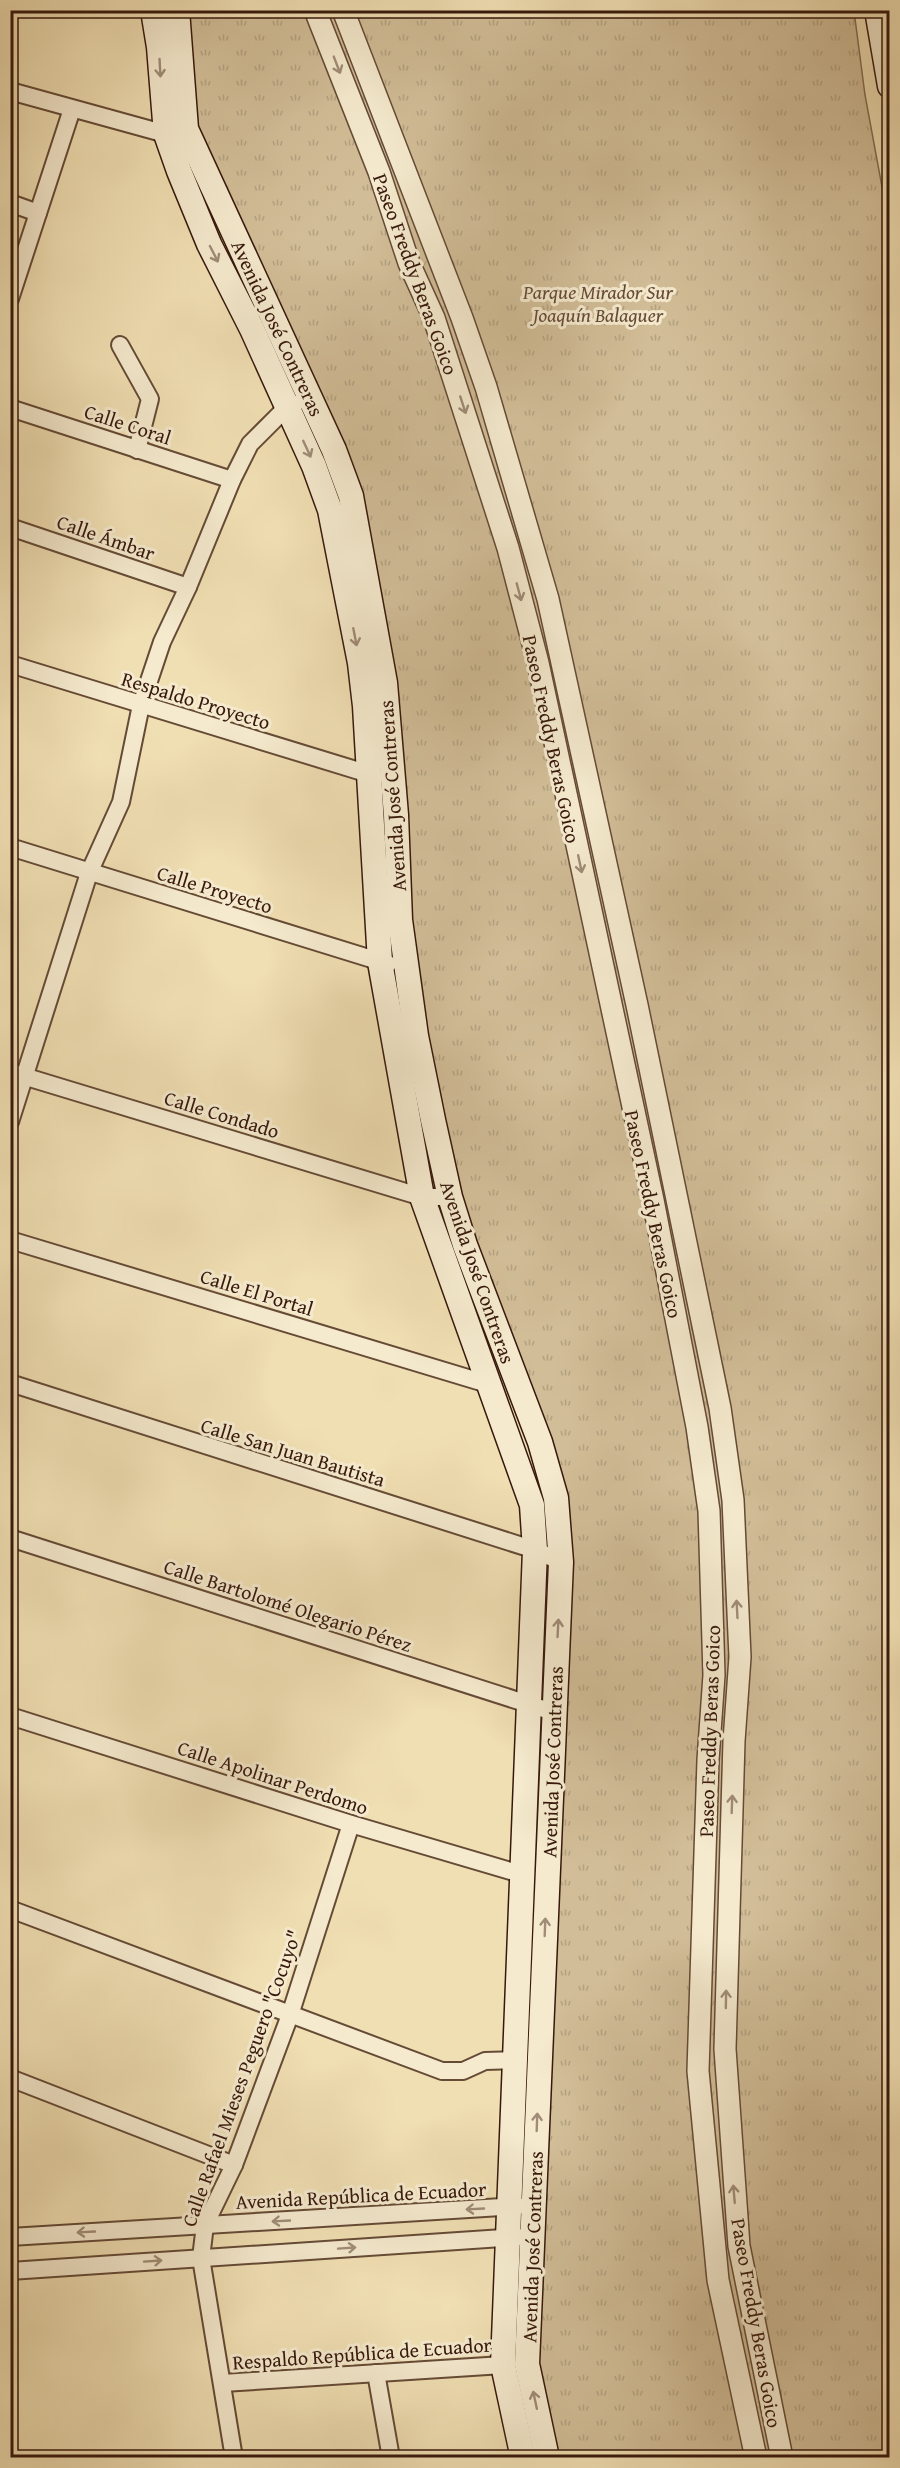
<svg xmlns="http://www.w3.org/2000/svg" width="900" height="2468" font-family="'Gentium Book Plus',serif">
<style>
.park{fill:url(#park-tufts);stroke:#846a52;stroke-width:1.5}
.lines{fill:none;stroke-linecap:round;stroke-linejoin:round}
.minor-casing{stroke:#654a36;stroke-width:20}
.tertiary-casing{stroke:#654a36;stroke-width:24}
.secondary-casing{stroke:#37180c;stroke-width:27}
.minor{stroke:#f5eace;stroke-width:16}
.tertiary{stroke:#f5eace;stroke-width:21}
.secondary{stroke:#f5eace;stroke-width:24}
.oneway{stroke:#a08c77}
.labels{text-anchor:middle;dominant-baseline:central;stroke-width:6;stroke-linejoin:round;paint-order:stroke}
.street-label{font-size:20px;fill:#37180c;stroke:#f5eace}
.park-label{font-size:20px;font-style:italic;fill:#654a36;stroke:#f5eace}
</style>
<defs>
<pattern id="park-tufts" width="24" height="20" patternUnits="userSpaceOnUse" patternTransform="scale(1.5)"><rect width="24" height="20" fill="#d1bd97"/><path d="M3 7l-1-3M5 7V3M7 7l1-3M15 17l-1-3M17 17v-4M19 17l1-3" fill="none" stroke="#b4a281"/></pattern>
</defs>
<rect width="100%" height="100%" fill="#f0dfb3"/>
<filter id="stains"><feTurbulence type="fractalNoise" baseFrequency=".00333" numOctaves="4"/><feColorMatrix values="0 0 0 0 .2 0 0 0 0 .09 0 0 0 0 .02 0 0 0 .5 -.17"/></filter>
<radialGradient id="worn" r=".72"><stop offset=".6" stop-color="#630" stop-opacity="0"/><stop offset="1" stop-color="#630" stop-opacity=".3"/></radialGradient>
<polygon class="park" points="186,11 854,11 865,95 890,230 889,2457 557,2457 536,2363 570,1546 501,1318 454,1175 419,985 370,543 202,143 196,119"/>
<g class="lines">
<defs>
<g id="minor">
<polyline points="10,91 166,134"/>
<polyline points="10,203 38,213"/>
<polyline points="10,299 72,109"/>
<polyline points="120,345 150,399 137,450"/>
<polyline points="10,408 232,480"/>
<polyline points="10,527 188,587"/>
<polyline points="10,664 369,774"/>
<polyline points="10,847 388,964"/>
<polyline points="10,1072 422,1197 450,1197"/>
<polyline points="10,1122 89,873 121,802 141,705 162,642 188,587 232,480 250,444 287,407 295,404"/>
<polyline points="10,1240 491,1385"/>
<polyline points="10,1383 535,1550 561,1562"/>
<polyline points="10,1538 553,1712"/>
<polyline points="10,1716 351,1824 524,1875"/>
<polyline points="10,1909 442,2071 463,2071 485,2061 516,2060"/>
<polyline points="10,2078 234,2165"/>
<polyline points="10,2237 518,2206"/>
<polyline points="10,2271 518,2237"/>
<polyline points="376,2373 391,2458"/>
<polyline points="223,2383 503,2365"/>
<polyline points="234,2458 201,2258 205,2225 234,2165 290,2015 351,1824"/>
</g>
<g id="tertiary">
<polyline points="315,10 379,172 409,263 434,318 508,548 538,663 653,1200 697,1427 709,1511 714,1675 708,1760 698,2071 718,2280 756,2458"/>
<polyline points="343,10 462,318 486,387 548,599 637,1005 720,1408 733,1500 740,1657 734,1741 725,2049 739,2246 782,2458"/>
</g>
<g id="secondary">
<polyline points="153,10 159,47 166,134 179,171 209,244 252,329 314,466 330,510 360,663 365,706 380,962 422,1197 532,1505 535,1550 503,2365 523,2458"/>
<polyline points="177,10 186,129 334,450 351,496 385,683 396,815 400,920 416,1036 433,1120 450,1197 465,1245 540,1442 556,1498 561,1562 527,2364 547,2458"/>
<polyline points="877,10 890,86"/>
</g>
</defs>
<use href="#minor" class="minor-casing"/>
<use href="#tertiary" class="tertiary-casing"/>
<use href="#secondary" class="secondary-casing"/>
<use href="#minor" class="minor"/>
<use href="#tertiary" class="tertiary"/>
<use href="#secondary" class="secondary"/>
</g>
<defs><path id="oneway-shaft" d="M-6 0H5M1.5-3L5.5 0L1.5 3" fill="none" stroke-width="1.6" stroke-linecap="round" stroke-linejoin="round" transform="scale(1.5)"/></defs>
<g class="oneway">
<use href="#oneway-shaft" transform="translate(337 65) rotate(69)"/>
<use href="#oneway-shaft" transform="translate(160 68) rotate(87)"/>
<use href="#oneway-shaft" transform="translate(214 254) rotate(63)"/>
<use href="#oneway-shaft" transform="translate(463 405) rotate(72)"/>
<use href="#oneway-shaft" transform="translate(307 449) rotate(65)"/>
<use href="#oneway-shaft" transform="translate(519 592) rotate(75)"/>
<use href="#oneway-shaft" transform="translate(355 637) rotate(79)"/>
<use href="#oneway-shaft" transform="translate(580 864) rotate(78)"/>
<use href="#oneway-shaft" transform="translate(737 1609) rotate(-93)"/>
<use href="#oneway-shaft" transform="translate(558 1628) rotate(-87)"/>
<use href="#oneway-shaft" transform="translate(732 1804) rotate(-88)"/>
<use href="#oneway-shaft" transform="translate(545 1927) rotate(-88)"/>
<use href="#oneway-shaft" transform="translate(726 1999) rotate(-89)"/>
<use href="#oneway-shaft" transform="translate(537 2122) rotate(-88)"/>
<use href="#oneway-shaft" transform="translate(734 2194) rotate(-95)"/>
<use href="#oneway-shaft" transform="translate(475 2209) rotate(177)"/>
<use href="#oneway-shaft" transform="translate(281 2221) rotate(177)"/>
<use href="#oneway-shaft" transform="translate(86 2232) rotate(177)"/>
<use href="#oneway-shaft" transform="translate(347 2248) rotate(-4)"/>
<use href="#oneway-shaft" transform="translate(153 2261) rotate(-4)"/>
<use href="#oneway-shaft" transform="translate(535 2400) rotate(-102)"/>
</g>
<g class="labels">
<g class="street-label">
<text transform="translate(416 274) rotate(70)">Paseo Freddy Beras Goico</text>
<text transform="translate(278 328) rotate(65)">Avenida José Contreras</text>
<text transform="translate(128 424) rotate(18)">Calle Coral</text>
<text transform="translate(106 537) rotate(19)">Calle Ámbar</text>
<text transform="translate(196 700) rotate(17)">Respaldo Proyecto</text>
<text transform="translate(552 739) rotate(78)">Paseo Freddy Beras Goico</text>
<text transform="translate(392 796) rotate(-94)">Avenida José Contreras</text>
<text transform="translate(215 889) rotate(17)">Calle Proyecto</text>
<text transform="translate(222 1114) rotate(17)">Calle Condado</text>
<text transform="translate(654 1214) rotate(78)">Paseo Freddy Beras Goico</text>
<text transform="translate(478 1272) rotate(71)">Avenida José Contreras</text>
<text transform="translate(257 1292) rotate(17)">Calle El Portal</text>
<text transform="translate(293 1452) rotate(17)">Calle San Juan Bautista</text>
<text transform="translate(288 1605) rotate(18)">Calle Bartolomé Olegario Pérez</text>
<text transform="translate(709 1731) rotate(-88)">Paseo Freddy Beras Goico</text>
<text transform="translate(552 1762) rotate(-88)">Avenida José Contreras</text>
<text transform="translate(273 1777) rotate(18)">Calle Apolinar Perdomo</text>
<text transform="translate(241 2078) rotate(-70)">Calle Rafael Mieses Peguero "Cocuyo"</text>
<text transform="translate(361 2195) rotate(-3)">Avenida República de Ecuador</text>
<text transform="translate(532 2247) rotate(-88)">Avenida José Contreras</text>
<text transform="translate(757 2323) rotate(80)">Paseo Freddy Beras Goico</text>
<text transform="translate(362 2353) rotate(-4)">Respaldo República de Ecuador</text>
</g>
<g class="park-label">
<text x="598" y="291">Parque Mirador Sur<tspan x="598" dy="23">Joaquín Balaguer</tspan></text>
</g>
</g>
<rect width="900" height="2468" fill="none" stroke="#f0dfb3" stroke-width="36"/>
<rect x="12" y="12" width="876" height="2444" fill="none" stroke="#37180c" stroke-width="3"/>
<rect x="18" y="18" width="864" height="2432" fill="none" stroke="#37180c" stroke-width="1.5"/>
<rect width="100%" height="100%" filter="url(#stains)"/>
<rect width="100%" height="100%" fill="url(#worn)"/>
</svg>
